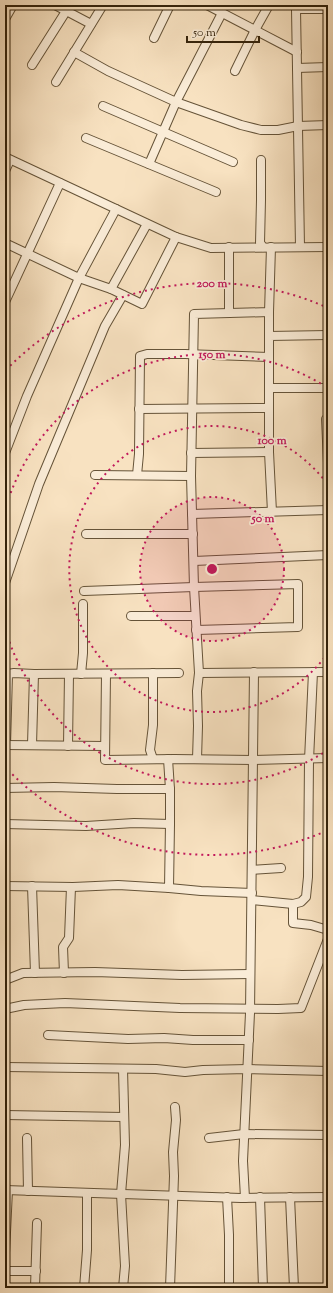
<svg xmlns="http://www.w3.org/2000/svg" width="333" height="1293" font-family="'Sorts Mill Goudy',serif">
<style>
.lines{fill:none;stroke-linecap:round;stroke-linejoin:round}
.street-casing{stroke:#655338;stroke-width:10}
.street{stroke:#faecd7;stroke-width:8}
.ring{fill:none;stroke:#c2185b;stroke-width:2;stroke-dasharray:2 4}
.centre{fill:#c2185b;stroke:#faecd7;stroke-width:2}
.ring-label{font-size:12px;text-anchor:middle;font-weight:bold;fill:#c2185b;stroke:#faecd7;stroke-width:3.5;stroke-linejoin:round;paint-order:stroke}
</style>
<rect width="100%" height="100%" fill="#f8e2c1"/>
<filter id="stains"><feTurbulence type="fractalNoise" baseFrequency=".005" numOctaves="4"/><feColorMatrix values="0 0 0 0 .2 0 0 0 0 .09 0 0 0 0 .02 0 0 0 .5 -.17"/></filter>
<radialGradient id="worn" r=".72"><stop offset=".6" stop-color="#630" stop-opacity="0"/><stop offset="1" stop-color="#630" stop-opacity=".3"/></radialGradient>
<g class="lines">
<defs>
<g id="street">
<polyline points="55,5 91,24"/>
<polyline points="207,5 297,52"/>
<polyline points="298,5 296,9 300,247"/>
<polyline points="296,9 328,9"/>
<polyline points="5,19 13,5"/>
<polyline points="154,38 170,5"/>
<polyline points="74,52 108,71 176,102 241,125 261,130 278,130 298,126 328,125"/>
<polyline points="32,65 70,5"/>
<polyline points="297,68 328,67"/>
<polyline points="235,71 255,30 269,5"/>
<polyline points="56,82 103,5"/>
<polyline points="103,106 233,162"/>
<polyline points="86,138 216,192"/>
<polyline points="5,157 176,237 211,248 328,247"/>
<polyline points="261,160 261,200 260,243 263,247"/>
<polyline points="149,164 176,102 222,13"/>
<polyline points="5,171 10,160"/>
<polyline points="5,243 79,278 111,289 142,304 176,237"/>
<polyline points="229,247 229,313"/>
<polyline points="111,289 147,224"/>
<polyline points="5,302 60,183"/>
<polyline points="269,336 269,312"/>
<polyline points="269,388 328,388"/>
<polyline points="139,409 269,408"/>
<polyline points="326,419 328,463"/>
<polyline points="5,453 27,396 79,278 116,209"/>
<polyline points="191,453 269,452"/>
<polyline points="95,475 191,476"/>
<polyline points="137,475 139,454 140,356 147,354 185,354 269,357"/>
<polyline points="272,512 269,452 269,336 328,335"/>
<polyline points="192,514 328,510"/>
<polyline points="86,534 193,534"/>
<polyline points="194,561 328,555"/>
<polyline points="5,583 39,484 105,326 123,295"/>
<polyline points="84,591 194,587 298,584 298,627 196,630"/>
<polyline points="131,616 195,616"/>
<polyline points="153,673 153,725 150,750 153,759"/>
<polyline points="199,673 328,672"/>
<polyline points="81,674 83,653 83,604"/>
<polyline points="106,674 105,760 174,759 253,760 328,758"/>
<polyline points="5,745 105,746"/>
<polyline points="6,745 8,674 14,673 34,674 179,673"/>
<polyline points="32,745 34,674"/>
<polyline points="68,746 69,674"/>
<polyline points="197,759 198,726 197,691 199,673 194,587 191,476 194,314 269,312 271,247"/>
<polyline points="5,788 54,787 117,789 170,789 168,759"/>
<polyline points="5,824 86,826 134,823 170,824 170,789"/>
<polyline points="252,870 281,868"/>
<polyline points="5,886 73,887 118,885 169,888 170,824"/>
<polyline points="32,886 35,973"/>
<polyline points="169,888 201,891 252,893"/>
<polyline points="252,900 293,904 301,902 306,897 308,877 309,760 313,672"/>
<polyline points="293,904 293,923 311,925 328,930"/>
<polyline points="64,973 63,947 69,938 71,887"/>
<polyline points="5,980 23,973 95,972 182,975 250,974"/>
<polyline points="5,1009 24,1005 65,1003 180,1008 278,1009 301,1008 328,939"/>
<polyline points="48,1035 128,1039 164,1038 193,1040 249,1040"/>
<polyline points="5,1067 156,1069 185,1072 203,1070 248,1069 328,1071"/>
<polyline points="123,1069 125,1145 121,1194 125,1266 123,1288"/>
<polyline points="5,1115 124,1117"/>
<polyline points="27,1138 28,1191"/>
<polyline points="209,1138 244,1134 328,1135"/>
<polyline points="5,1190 241,1198 328,1197"/>
<polyline points="227,1197 229,1235 229,1288"/>
<polyline points="260,1197 263,1288"/>
<polyline points="290,1197 294,1288"/>
<polyline points="245,1198 243,1161 250,1013 254,672"/>
<polyline points="5,1253 8,1190"/>
<polyline points="5,1271 36,1271"/>
<polyline points="35,1288 37,1223"/>
<polyline points="84,1288 87,1250 87,1193"/>
<polyline points="170,1288 174,1176 173,1152 176,1120 175,1107"/>
</g>
</defs>
<use href="#street" class="street-casing"/>
<use href="#street" class="street"/>
</g>
<circle cx="212" cy="569" r="72" fill="#c2185b" fill-opacity=".12"/>
<g class="ring">
<circle cx="212" cy="569" r="72"/>
<path d="M328 653A143 143 0 1 1 328 485"/>
<path d="M328 750A215 215 0 0 1 5 628M5 510A215 215 0 0 1 328 388"/>
<path d="M326 831A286 286 0 0 1 6 768M6 370A286 286 0 0 1 326 307"/>
</g>
<circle cx="212" cy="569" r="6" class="centre"/>
<g class="ring-label">
<text x="212" y="287">200 m</text>
<text x="212" y="358">150 m</text>
<text x="272" y="444">100 m</text>
<text x="263" y="522">50 m</text>
</g>
<rect width="333" height="1293" fill="none" stroke="#f8e2c1" stroke-width="20"/>
<rect x="6" y="6" width="321" height="1281" fill="none" stroke="#34230b" stroke-width="2"/>
<rect x="10" y="10" width="313" height="1273" fill="none" stroke="#34230b"/>
<path d="M187 36v6h72v-6" fill="none" stroke="#34230b" stroke-width="2"/>
<text x="193" y="36" font-size="12" fill="#34230b" stroke="#faecd7" stroke-width="3" paint-order="stroke">50 m</text>
<rect width="100%" height="100%" filter="url(#stains)"/>
<rect width="100%" height="100%" fill="url(#worn)"/>
</svg>
